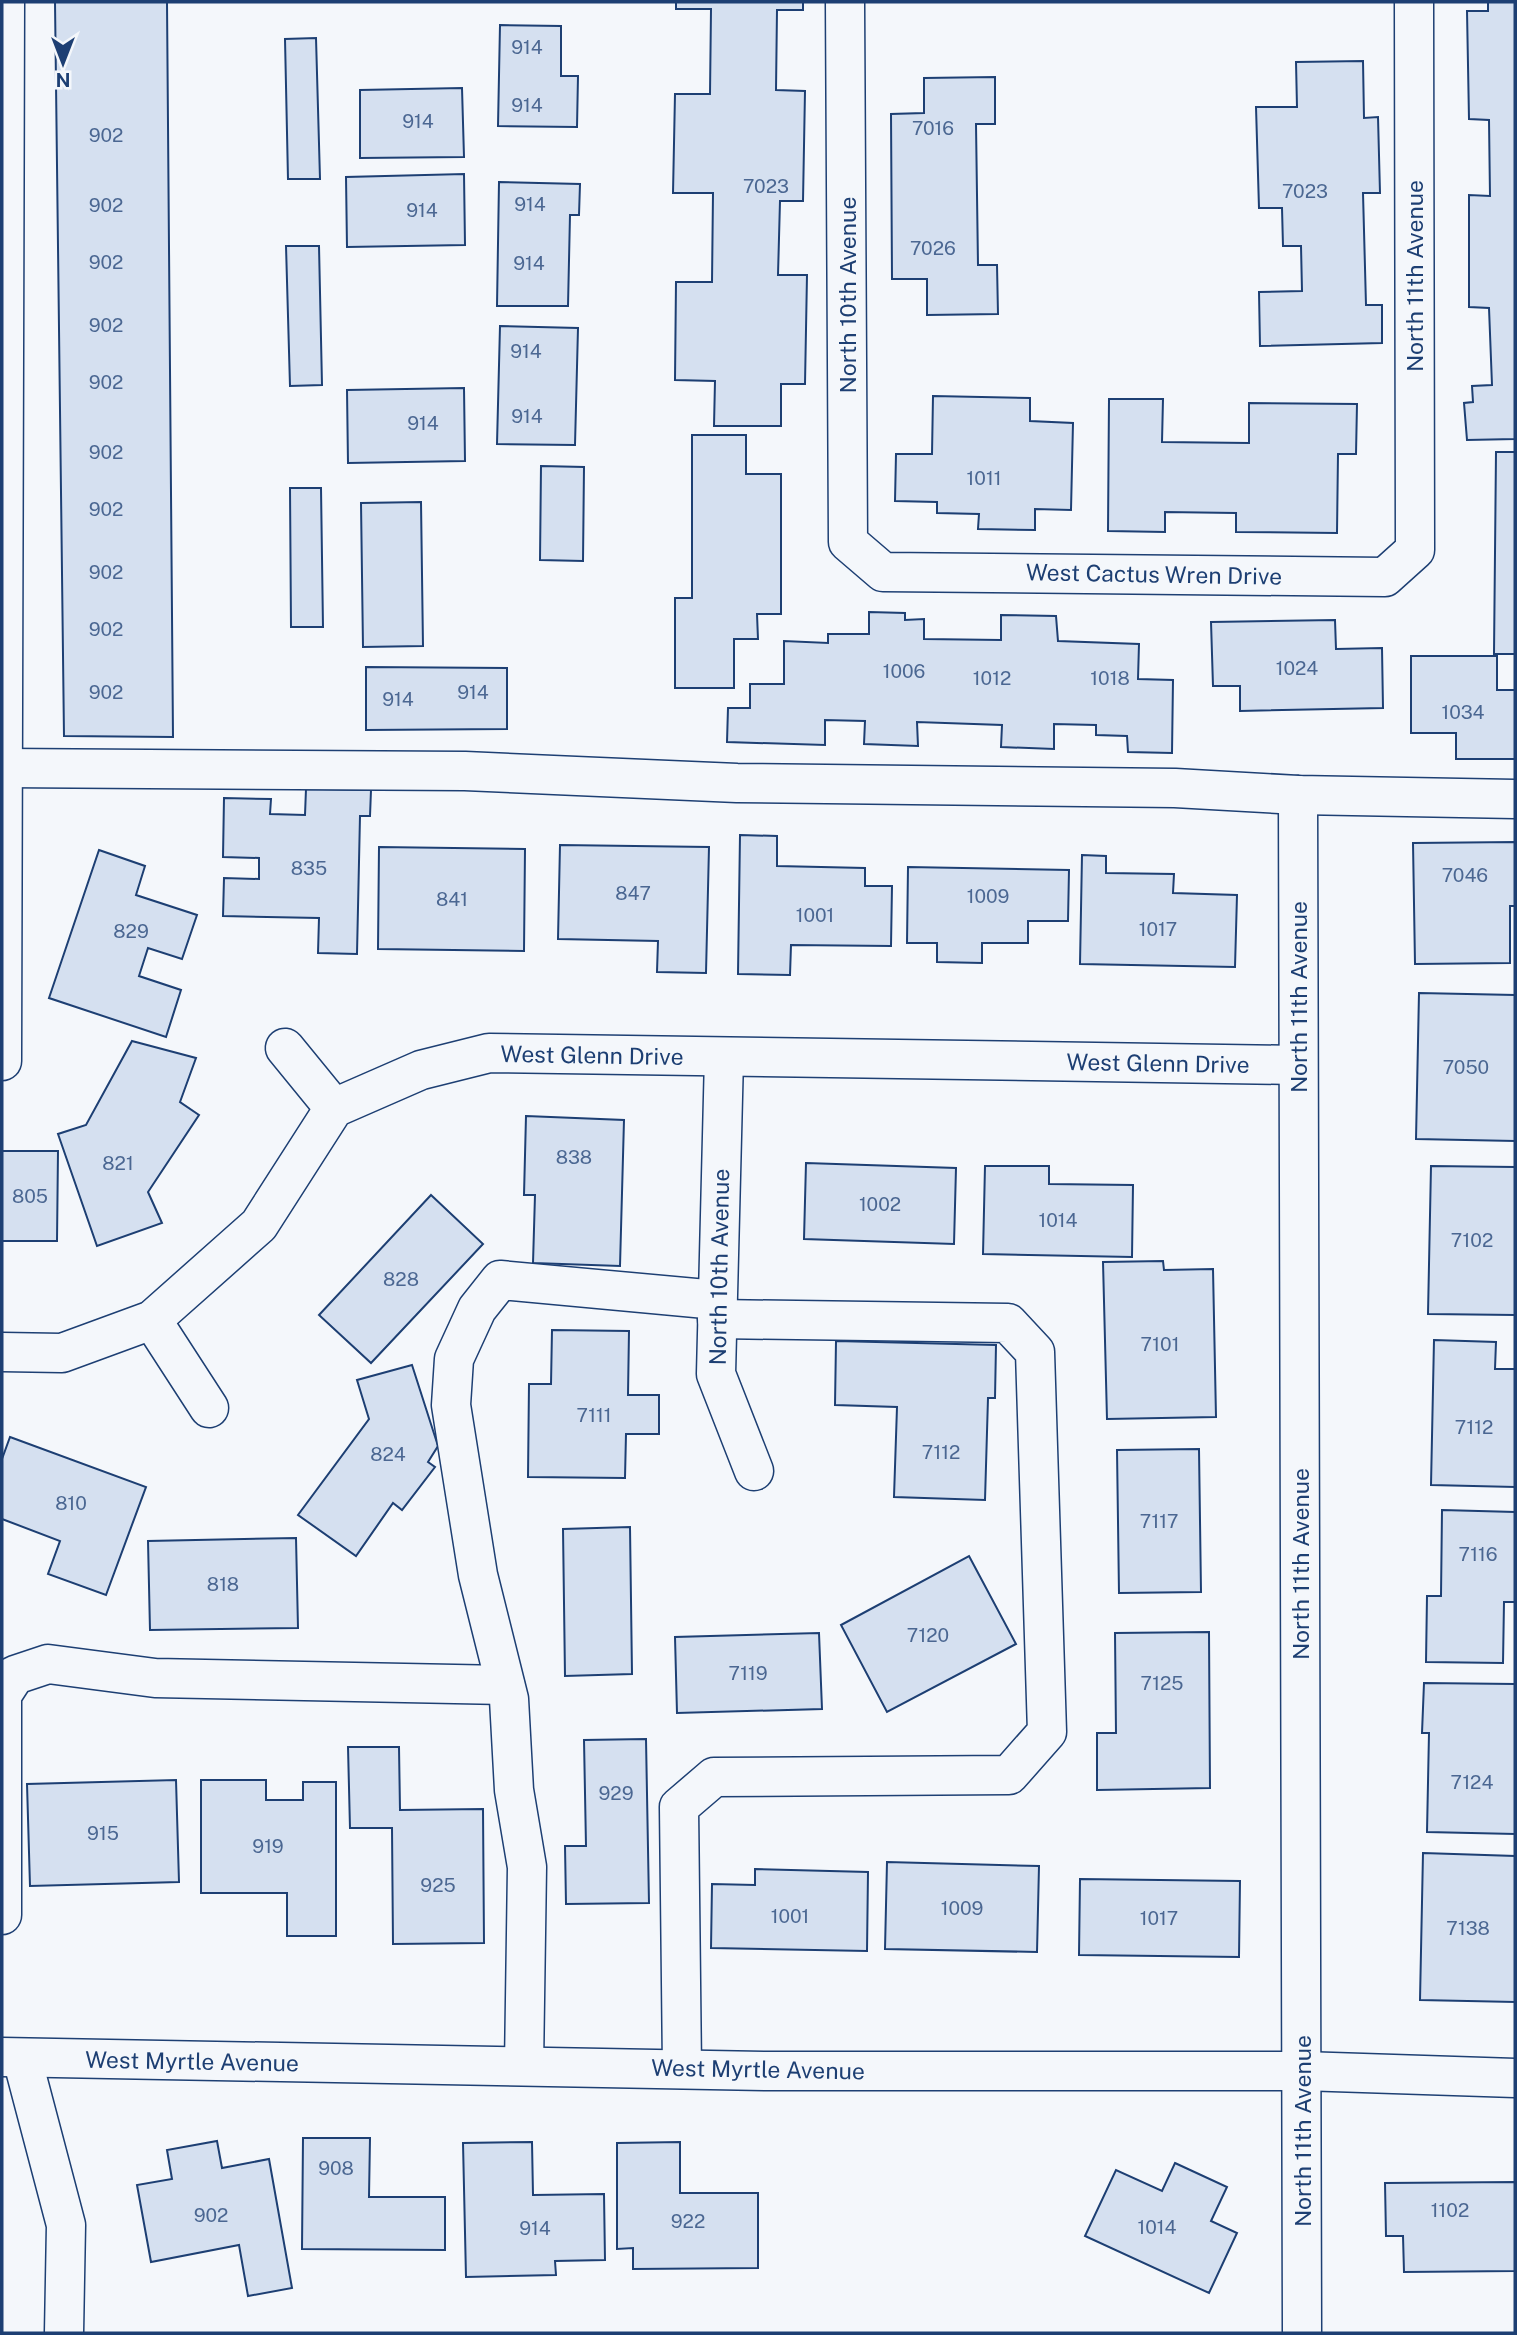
<svg xmlns="http://www.w3.org/2000/svg" width="1517" height="2335" font-family="'Public Sans',sans-serif">
<style>
.building{fill:#d5e0f0;stroke:#1d3f73;stroke-width:2}
.lines{fill:none;stroke-linecap:round;stroke-linejoin:round}
.minor-casing{stroke:#1d3f73;stroke-width:41}
.minor{stroke:#f4f7fb;stroke-width:38}
.labels{text-anchor:middle;dominant-baseline:central;stroke-width:5;stroke-linejoin:round;paint-order:stroke}
.number-label{font-size:19px;fill:#4b6792}
.street-label{font-size:23px;fill:#1d3f73;stroke:#f4f7fb}
</style>
<rect width="100%" height="100%" fill="#f4f7fb"/>
<g class="building">
<polygon points="55,2 167,2 173,737 64,736"/>
<polygon points="676,2 803,2 803,10 777,10 776,90 805,91 803,201 780,201 778,275 807,275 805,384 781,384 781,426 714,426 715,381 675,380 676,282 712,282 713,193 673,193 675,94 710,94 711,9 676,9"/>
<polygon points="1488,2 1515,2 1515,439 1467,440 1464,403 1473,402 1472,386 1492,385 1489,308 1469,307 1469,195 1490,196 1489,120 1469,119 1467,11 1488,11"/>
<polygon points="500,25 561,26 561,76 578,76 577,127 498,126"/>
<polygon points="316,38 320,179 288,179 285,39"/>
<polygon points="1363,61 1364,118 1378,117 1380,193 1363,193 1366,305 1382,305 1382,343 1260,346 1259,292 1302,291 1301,246 1283,246 1282,208 1259,208 1256,107 1297,107 1296,62"/>
<polygon points="995,77 995,124 976,124 978,265 997,265 998,314 927,315 927,279 892,279 891,114 924,113 924,78"/>
<polygon points="462,88 464,157 360,158 360,90"/>
<polygon points="464,174 465,245 347,247 346,177"/>
<polygon points="499,182 580,184 579,215 570,215 568,306 497,306"/>
<polygon points="286,246 319,246 322,385 290,386"/>
<polygon points="500,326 578,328 575,445 497,444"/>
<polygon points="464,388 465,461 348,463 347,390"/>
<polygon points="933,396 1030,398 1030,421 1073,423 1071,510 1035,509 1035,530 978,529 979,514 937,513 937,502 895,501 896,454 932,454"/>
<polygon points="1109,399 1163,399 1162,442 1249,443 1249,403 1357,404 1356,454 1338,454 1337,533 1236,532 1236,513 1165,512 1165,532 1108,531"/>
<polygon points="692,435 746,435 746,474 781,474 781,614 757,614 758,639 734,639 734,688 675,688 675,598 692,598"/>
<polygon points="1496,452 1515,452 1515,654 1494,654"/>
<polygon points="541,466 584,467 583,561 540,560"/>
<polygon points="290,488 321,488 323,627 291,627"/>
<polygon points="421,502 423,646 363,647 361,503"/>
<polygon points="869,612 905,613 905,620 924,619 924,639 1001,640 1001,615 1056,616 1058,641 1139,644 1138,679 1173,680 1172,753 1128,752 1127,736 1096,735 1096,725 1054,724 1054,749 1001,747 1002,725 917,722 918,746 864,744 865,721 825,720 825,745 727,742 728,708 750,708 750,684 784,684 784,641 828,643 828,634 869,634"/>
<polygon points="1335,620 1336,649 1382,648 1383,708 1240,711 1240,686 1213,686 1211,622"/>
<polygon points="1411,656 1497,656 1497,690 1515,690 1515,759 1456,759 1456,733 1411,733"/>
<polygon points="366,667 507,668 507,729 366,730"/>
<polygon points="306,789 371,790 370,816 360,816 357,954 318,953 319,918 223,916 224,878 259,879 259,858 223,857 224,798 271,799 270,814 305,815"/>
<polygon points="740,835 777,836 777,866 865,868 865,886 892,886 891,946 791,945 790,975 738,974"/>
<polygon points="1515,842 1515,906 1510,906 1510,963 1415,964 1413,843"/>
<polygon points="560,845 709,847 706,973 657,972 658,941 558,939"/>
<polygon points="379,847 525,849 524,951 378,949"/>
<polygon points="99,850 145,866 136,895 197,915 182,959 148,948 139,976 181,990 166,1037 49,998"/>
<polygon points="1082,855 1106,856 1106,873 1174,874 1173,893 1237,895 1235,967 1080,964"/>
<polygon points="908,867 1069,870 1068,921 1028,921 1028,943 982,943 982,963 937,962 937,943 907,943"/>
<polygon points="1419,993 1515,995 1515,1141 1416,1139"/>
<polygon points="132,1041 196,1058 180,1102 199,1115 148,1192 162,1223 97,1246 58,1134 86,1125"/>
<polygon points="526,1116 624,1120 620,1266 533,1263 535,1195 524,1195"/>
<polygon points="2,1151 58,1151 57,1241 2,1241"/>
<polygon points="806,1163 956,1168 954,1244 804,1239"/>
<polygon points="985,1166 1049,1166 1049,1184 1133,1185 1132,1257 983,1254"/>
<polygon points="1431,1166 1515,1167 1515,1315 1428,1314"/>
<polygon points="431,1195 483,1244 371,1363 319,1315"/>
<polygon points="1163,1261 1164,1270 1213,1269 1216,1417 1107,1419 1103,1262"/>
<polygon points="552,1330 629,1331 628,1395 659,1395 659,1434 626,1434 625,1478 528,1477 529,1384 551,1384"/>
<polygon points="1434,1340 1496,1342 1495,1369 1515,1369 1515,1487 1431,1485"/>
<polygon points="836,1341 996,1345 995,1398 988,1398 985,1500 894,1497 897,1407 835,1405"/>
<polygon points="412,1365 438,1446 428,1462 435,1467 402,1510 393,1503 356,1556 298,1515 369,1419 357,1380"/>
<polygon points="10,1437 146,1487 106,1595 48,1574 60,1541 2,1519 2,1459"/>
<polygon points="1199,1449 1201,1592 1119,1593 1117,1450"/>
<polygon points="1442,1510 1515,1512 1515,1602 1504,1602 1503,1663 1426,1662 1427,1596 1441,1596"/>
<polygon points="630,1527 632,1674 565,1676 563,1529"/>
<polygon points="296,1538 298,1628 150,1630 148,1541"/>
<polygon points="969,1556 1016,1644 887,1712 841,1625"/>
<polygon points="1209,1632 1210,1788 1097,1790 1097,1733 1116,1733 1115,1633"/>
<polygon points="819,1633 822,1709 677,1713 675,1637"/>
<polygon points="1424,1683 1515,1684 1515,1834 1427,1832 1429,1733 1422,1733"/>
<polygon points="646,1739 649,1903 566,1904 565,1846 586,1846 584,1740"/>
<polygon points="348,1747 399,1747 400,1810 483,1809 484,1943 393,1944 392,1828 350,1828"/>
<polygon points="176,1780 179,1882 30,1886 27,1784"/>
<polygon points="201,1780 266,1780 266,1800 303,1800 303,1782 336,1782 336,1936 287,1936 287,1893 201,1893"/>
<polygon points="1423,1853 1515,1856 1515,2002 1420,2000"/>
<polygon points="887,1862 1039,1866 1037,1952 885,1949"/>
<polygon points="755,1869 868,1872 867,1951 711,1948 712,1884 755,1885"/>
<polygon points="1080,1879 1240,1881 1239,1957 1079,1955"/>
<polygon points="303,2138 370,2138 369,2197 445,2197 445,2250 302,2249"/>
<polygon points="217,2141 222,2168 269,2159 292,2288 248,2296 239,2245 151,2262 137,2185 172,2179 167,2150"/>
<polygon points="532,2142 533,2195 604,2194 605,2260 555,2261 556,2275 466,2277 463,2143"/>
<polygon points="680,2142 680,2193 758,2193 758,2268 633,2269 633,2248 617,2249 617,2143"/>
<polygon points="1175,2163 1227,2187 1211,2221 1237,2233 1209,2293 1085,2236 1116,2170 1162,2191"/>
<polygon points="1515,2182 1515,2271 1404,2272 1403,2236 1386,2236 1385,2183"/>
</g>
<g class="lines">
<defs>
<g id="minor">
<polyline points="845,2 848,542 883,572 1385,577 1415,550 1414,2"/>
<polyline points="3,768 465,771 737,783 1175,788 1298,795 1515,799"/>
<polyline points="1298,795 1302,2333"/>
<polyline points="285,1048 334,1108"/>
<polyline points="724,1057 716,1374 754,1471"/>
<polyline points="2,1061 5,2"/>
<polyline points="152,1320 209,1408"/>
<polyline points="2,1352 62,1353 152,1320 259,1225 334,1108 421,1070 489,1053 1297,1065"/>
<polyline points="2,1915 2,1695 15,1675 48,1664 155,1678 505,1685"/>
<polyline points="2,2057 767,2071 1302,2071 1515,2078"/>
<polyline points="22,2058 66,2225 64,2333"/>
<polyline points="524,2066 527,1867 514,1790 509,1699 478,1575 451,1405 454,1359 477,1309 500,1280 717,1300"/>
<polyline points="682,2069 679,1807 714,1777 1009,1775 1047,1732 1035,1352 1008,1323 717,1319"/>
</g>
</defs>
<use href="#minor" class="minor-casing"/>
<use href="#minor" class="minor"/>
</g>
<g class="labels">
<g class="number-label">
<text x="527" y="47">914</text>
<text x="527" y="105">914</text>
<text x="418" y="121">914</text>
<text x="933" y="128">7016</text>
<text x="106" y="135">902</text>
<text x="766" y="186">7023</text>
<text x="1305" y="191">7023</text>
<text x="530" y="204">914</text>
<text x="106" y="205">902</text>
<text x="422" y="210">914</text>
<text x="933" y="248">7026</text>
<text x="106" y="262">902</text>
<text x="529" y="263">914</text>
<text x="106" y="325">902</text>
<text x="526" y="351">914</text>
<text x="106" y="382">902</text>
<text x="527" y="416">914</text>
<text x="423" y="423">914</text>
<text x="106" y="452">902</text>
<text x="984" y="478">1011</text>
<text x="106" y="509">902</text>
<text x="106" y="572">902</text>
<text x="106" y="629">902</text>
<text x="1297" y="668">1024</text>
<text x="904" y="671">1006</text>
<text x="992" y="678">1012</text>
<text x="1110" y="678">1018</text>
<text x="106" y="692">902</text>
<text x="473" y="692">914</text>
<text x="398" y="699">914</text>
<text x="1463" y="712">1034</text>
<text x="309" y="868">835</text>
<text x="1465" y="875">7046</text>
<text x="633" y="893">847</text>
<text x="988" y="896">1009</text>
<text x="452" y="899">841</text>
<text x="815" y="915">1001</text>
<text x="1158" y="929">1017</text>
<text x="131" y="931">829</text>
<text x="1466" y="1067">7050</text>
<text x="574" y="1157">838</text>
<text x="118" y="1163">821</text>
<text x="30" y="1196">805</text>
<text x="880" y="1204">1002</text>
<text x="1058" y="1220">1014</text>
<text x="1472" y="1240">7102</text>
<text x="401" y="1279">828</text>
<text x="1160" y="1344">7101</text>
<text x="594" y="1415">7111</text>
<text x="1474" y="1427">7112</text>
<text x="941" y="1452">7112</text>
<text x="388" y="1454">824</text>
<text x="71" y="1503">810</text>
<text x="1159" y="1521">7117</text>
<text x="1478" y="1554">7116</text>
<text x="223" y="1584">818</text>
<text x="928" y="1635">7120</text>
<text x="748" y="1673">7119</text>
<text x="1162" y="1683">7125</text>
<text x="1472" y="1782">7124</text>
<text x="616" y="1793">929</text>
<text x="103" y="1833">915</text>
<text x="268" y="1846">919</text>
<text x="438" y="1885">925</text>
<text x="962" y="1908">1009</text>
<text x="790" y="1916">1001</text>
<text x="1159" y="1918">1017</text>
<text x="1468" y="1928">7138</text>
<text x="336" y="2168">908</text>
<text x="1450" y="2210">1102</text>
<text x="211" y="2215">902</text>
<text x="688" y="2221">922</text>
<text x="1157" y="2227">1014</text>
<text x="535" y="2228">914</text>
</g>
<g class="street-label">
<text transform="translate(1414 276) rotate(-90)">North 11th Avenue</text>
<text transform="translate(847 295) rotate(-90)">North 10th Avenue</text>
<text transform="translate(1154 574) rotate(1)">West Cactus Wren Drive</text>
<text transform="translate(1298 997) rotate(-90)">North 11th Avenue</text>
<text transform="translate(592 1055) rotate(1)">West Glenn Drive</text>
<text transform="translate(1158 1063) rotate(1)">West Glenn Drive</text>
<text transform="translate(719 1267) rotate(-89)">North 10th Avenue</text>
<text transform="translate(1300 1564) rotate(-90)">North 11th Avenue</text>
<text transform="translate(192 2061) rotate(1)">West Myrtle Avenue</text>
<text transform="translate(758 2069) rotate(1)">West Myrtle Avenue</text>
<text transform="translate(1302 2131) rotate(-90)">North 11th Avenue</text>
</g>
</g>
<rect width="1517" height="2335" fill="none" stroke="#1d3f73" stroke-width="7"/>
<g transform="translate(63 63) rotate(180)" stroke="#f4f7fb" stroke-width="5" paint-order="stroke">
<path d="M0-5L12 26L0 18L-12 26Z" fill="#1d3f73"/>
<text y="-10" font-size="19" font-weight="bold" text-anchor="middle" fill="#1d3f73">N</text>
</g>
</svg>
